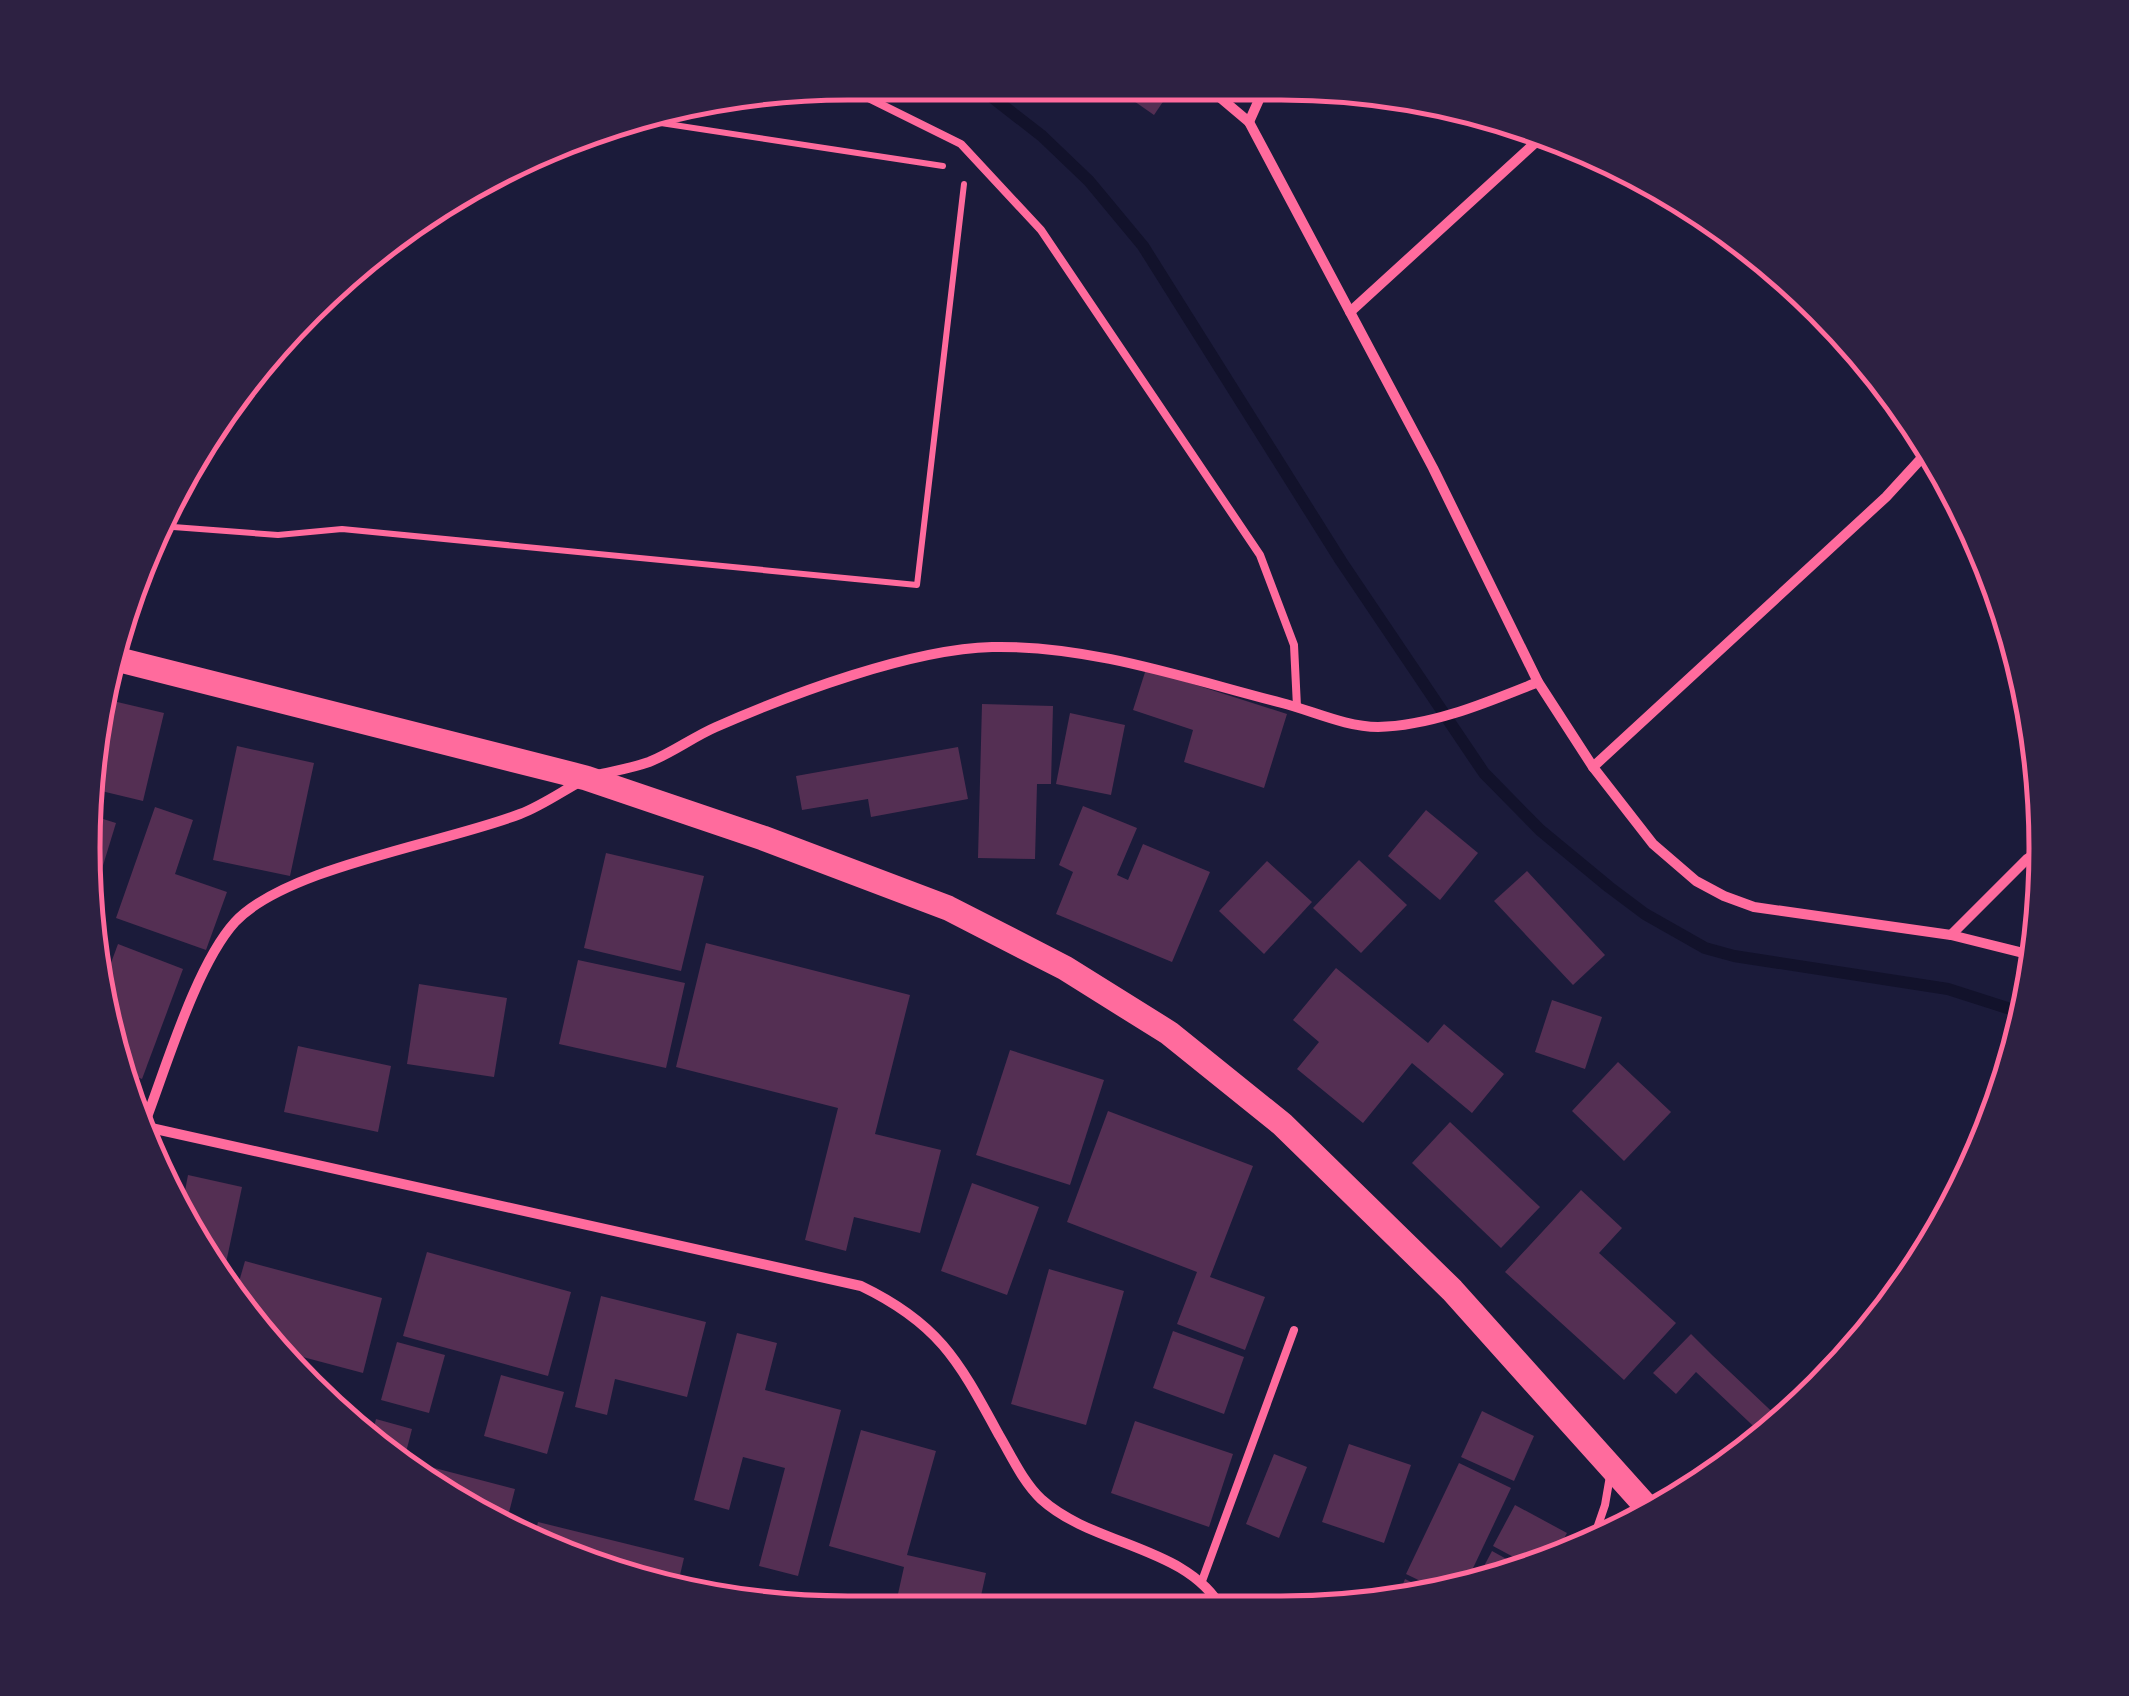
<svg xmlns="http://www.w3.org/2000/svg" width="2129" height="1696" font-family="Lato,sans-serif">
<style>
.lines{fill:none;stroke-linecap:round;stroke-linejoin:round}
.stream{stroke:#12122b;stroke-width:12}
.building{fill:#542f53}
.path{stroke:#ff6b9d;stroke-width:6}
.service{stroke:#ff6b9d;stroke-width:8}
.minor{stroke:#ff6b9d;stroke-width:10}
.primary{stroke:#ff6b9d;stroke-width:25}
.rim{fill:none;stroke:#ff6b9d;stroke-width:5}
</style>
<rect width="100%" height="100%" fill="#1b1b3a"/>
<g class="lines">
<polyline class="stream" points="974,83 1042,136 1089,181 1143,246 1341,561 1484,773 1540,830 1609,887 1645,914 1705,948 1734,956 1948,989 2026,1014"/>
</g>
<g class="building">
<polygon points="1108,83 1175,84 1154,115"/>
<polygon points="1146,669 1287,714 1264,788 1184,762 1193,730 1133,710"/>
<polygon points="113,701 164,713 143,801 93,789"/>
<polygon points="982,704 1053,706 1051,784 1037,784 1035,859 978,858"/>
<polygon points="1070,713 1125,725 1111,795 1056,784"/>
<polygon points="237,746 314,763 290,876 213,860"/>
<polygon points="958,747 968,799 871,817 868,799 802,810 796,776"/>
<polygon points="1083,806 1137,828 1117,875 1128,880 1143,844 1210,872 1172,962 1056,914 1073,872 1059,865"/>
<polygon points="155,807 193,820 175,874 227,892 206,950 116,918"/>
<polygon points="1426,810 1478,853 1440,900 1388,856"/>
<polygon points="87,814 116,823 93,898 89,896 83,847"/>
<polygon points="606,853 704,876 681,971 584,948"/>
<polygon points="1359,860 1407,905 1361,953 1313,908"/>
<polygon points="1267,861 1312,902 1264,954 1219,911"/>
<polygon points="1527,871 1605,955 1573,985 1494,901"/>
<polygon points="706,943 910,995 875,1134 941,1150 920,1233 854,1217 846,1251 805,1240 838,1108 676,1067"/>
<polygon points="118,944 183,969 142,1079 119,1070 108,1046 101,990"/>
<polygon points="578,960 685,983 666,1068 559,1044"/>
<polygon points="1336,968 1428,1043 1444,1024 1504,1074 1472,1113 1412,1063 1363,1123 1297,1069 1319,1042 1293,1020"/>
<polygon points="419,984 507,998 494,1077 407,1064"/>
<polygon points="1552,1000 1602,1017 1585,1069 1535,1052"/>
<polygon points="298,1046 391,1066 378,1132 284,1112"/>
<polygon points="1010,1050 1104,1080 1070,1185 976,1155"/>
<polygon points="1618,1062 1671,1112 1624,1161 1572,1111"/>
<polygon points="1108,1111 1253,1166 1210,1277 1265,1297 1245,1350 1177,1324 1197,1272 1067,1222"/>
<polygon points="1450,1122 1540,1207 1501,1248 1412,1163"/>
<polygon points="188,1175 242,1187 222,1282 185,1230 180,1218"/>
<polygon points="972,1183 1039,1207 1007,1295 941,1271"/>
<polygon points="1581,1190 1622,1228 1599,1253 1676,1323 1624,1380 1505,1272"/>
<polygon points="427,1252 571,1292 548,1376 403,1336"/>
<polygon points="245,1261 382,1298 363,1373 269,1348 234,1299"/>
<polygon points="1049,1269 1124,1291 1086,1425 1011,1404"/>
<polygon points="601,1296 706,1322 687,1397 615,1379 607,1415 575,1407"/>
<polygon points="1173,1331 1244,1357 1224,1414 1153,1388"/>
<polygon points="737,1333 777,1343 765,1390 841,1410 798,1576 759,1566 785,1468 743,1457 729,1510 694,1500"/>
<polygon points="1691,1334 1712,1355 1785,1424 1766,1438 1696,1372 1676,1394 1653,1373"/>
<polygon points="397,1342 445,1355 429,1413 381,1400"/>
<polygon points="501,1375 564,1392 547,1454 484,1436"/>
<polygon points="1482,1411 1534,1436 1514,1481 1461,1457"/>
<polygon points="376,1419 412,1429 404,1460 515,1489 505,1528 422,1484 371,1439"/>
<polygon points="1135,1421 1233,1454 1209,1527 1111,1493"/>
<polygon points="861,1430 936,1451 907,1555 986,1573 979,1605 896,1603 904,1567 829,1546"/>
<polygon points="1349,1444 1411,1465 1384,1543 1322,1522"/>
<polygon points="1274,1454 1307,1467 1279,1538 1246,1524"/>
<polygon points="1459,1463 1511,1488 1465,1585 1439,1590 1406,1574"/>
<polygon points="1515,1505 1567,1533 1551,1562 1536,1569 1493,1546"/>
<polygon points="538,1522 684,1558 676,1592 556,1555 533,1543"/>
<polygon points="1492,1551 1530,1572 1475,1583"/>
<polygon points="1405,1579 1432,1592 1397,1599"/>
</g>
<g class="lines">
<g class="path">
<polyline points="628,118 943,166"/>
<polyline points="160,526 278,535 342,529 917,585 964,184"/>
</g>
<g class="service">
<polyline points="840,84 961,144 1041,230 1260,555 1294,645 1297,707"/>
<polyline points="1592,1543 1605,1505 1610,1476"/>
<polyline points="1202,1581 1294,1330"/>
</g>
<g class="minor">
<polyline points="1204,84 1249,122 1433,468 1538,682 1593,767 1653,844 1696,881 1724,896 1754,907 1951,935 2035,956"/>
<polyline points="1249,122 1266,84"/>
<polyline points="1350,312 1547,132"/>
<polyline points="1593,767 1886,497 1930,449"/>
<path d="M597,775C614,771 632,768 649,762C672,753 693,737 716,727C791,694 911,649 992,647C1091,645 1188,679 1282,703C1313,711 1346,727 1378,727C1432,726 1488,702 1538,682"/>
<polyline points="1951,935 2027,859 2043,849"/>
<path d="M142,1126L861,1286C940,1324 959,1362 999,1435C1012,1457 1023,1482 1041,1499C1094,1547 1187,1545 1223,1610"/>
<path d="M145,1134L144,1125C166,1068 196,965 235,922C286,867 446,843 520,814C541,806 561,792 581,781"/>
</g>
<polyline class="primary" points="108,657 586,778 763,838 948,908 1065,968 1169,1033 1282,1124 1452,1290 1654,1515"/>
</g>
<path d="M0 0H2129V1696H0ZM848 100H1281A748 748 0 0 1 2029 848V848A748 748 0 0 1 1281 1596H848A748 748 0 0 1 100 848V848A748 748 0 0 1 848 100Z" fill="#2d2142" fill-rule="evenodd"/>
<path class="rim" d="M848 100H1281A748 748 0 0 1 2029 848V848A748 748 0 0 1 1281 1596H848A748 748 0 0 1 100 848V848A748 748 0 0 1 848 100Z"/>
</svg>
